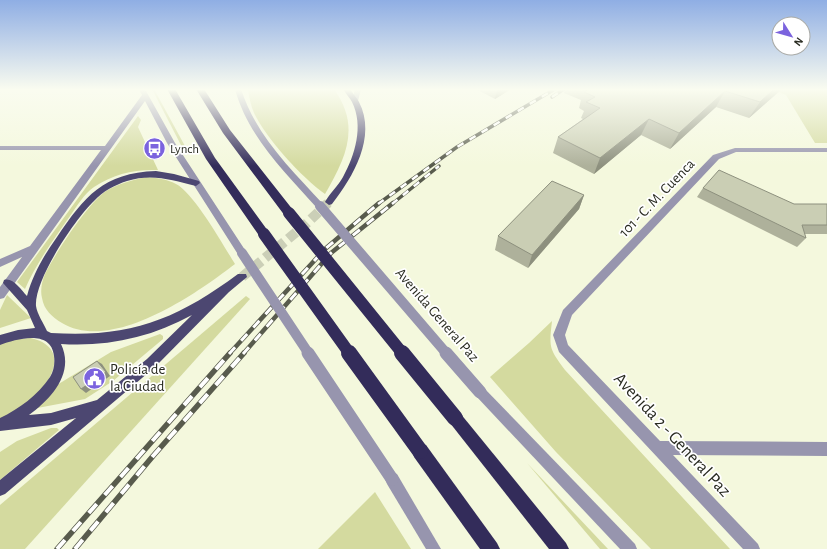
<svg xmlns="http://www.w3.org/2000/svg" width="827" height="549" font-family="'Alegreya Sans',sans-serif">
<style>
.green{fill:#d4da9f}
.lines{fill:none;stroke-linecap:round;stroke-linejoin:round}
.major-tunnel-far1{stroke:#cbcfb7;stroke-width:8;stroke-dasharray:8 4;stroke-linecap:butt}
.major-tunnel{stroke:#cbcfb7;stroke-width:10;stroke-dasharray:10 5;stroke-linecap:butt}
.minor{fill:#9795ae;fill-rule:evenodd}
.major{fill:#4c4771;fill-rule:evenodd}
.highway{fill:#332c5a;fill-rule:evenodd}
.rail-far2-casing{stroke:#585b4d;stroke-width:3.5}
.rail-far1-casing{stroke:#585b4d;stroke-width:4.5}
.rail-casing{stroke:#585b4d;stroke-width:5.5}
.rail-far2{stroke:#fff;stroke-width:2.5;stroke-dasharray:7;stroke-linecap:butt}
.rail-far1{stroke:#fff;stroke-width:3;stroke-dasharray:9;stroke-linecap:butt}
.rail{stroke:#fff;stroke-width:4;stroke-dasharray:12;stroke-linecap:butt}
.minor-bridge-far1{stroke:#9795ae;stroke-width:10}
.minor-bridge{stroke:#9795ae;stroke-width:13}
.highway-bridge-far1{stroke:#332c5a;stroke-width:12}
.highway-bridge{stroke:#332c5a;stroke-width:16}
.wall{fill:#aeb19b}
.shaded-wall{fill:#8d907e}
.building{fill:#caceb4;stroke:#8d907e}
.labels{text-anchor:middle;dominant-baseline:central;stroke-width:3.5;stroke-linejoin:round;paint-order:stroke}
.far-poi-label{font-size:13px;fill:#292b21;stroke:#fff;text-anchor:start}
.street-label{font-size:15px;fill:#292b21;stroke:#fff}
.poi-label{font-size:15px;fill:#292b21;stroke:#fff;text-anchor:start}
.near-street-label{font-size:18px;fill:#292b21;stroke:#fff}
</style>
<rect width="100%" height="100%" fill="#f4f8dd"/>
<g class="green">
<polygon points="152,89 154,89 186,148 183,149"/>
<path d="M248,89H334C361,127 346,157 325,194C302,178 266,138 254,113C251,106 249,97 248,89Z"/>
<polygon points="771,89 827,89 827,143 815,143 786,95"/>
<path d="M138,116L141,120L138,127L158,170C135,169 113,174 94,187C84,194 77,206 70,216C54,239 37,262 25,289L17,282Z"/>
<path d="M146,177C156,178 167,179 176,184C194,193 223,245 235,264C196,294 112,353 62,323C52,317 44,310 42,298C40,290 42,281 45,274C55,254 88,203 106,191C118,184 132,180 146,177Z"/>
<polygon points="7,295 31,318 0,328 0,310"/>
<polygon points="246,296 250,299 25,549 0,549 0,505"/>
<path d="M552,321C549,348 549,348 565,370L730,549H651L556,452L490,377L529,343Z"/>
<polygon points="160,334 163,336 163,339 113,381 85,399 32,409 52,388 111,352"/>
<path d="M31,338C68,347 55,378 34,397C24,407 12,413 0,419V344L17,339Z"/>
<polygon points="51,428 57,428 59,430 0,480 0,452 17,441"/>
<polygon points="527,463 608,549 600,549"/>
<polygon points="375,492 411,549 318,549"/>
</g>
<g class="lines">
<polyline class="major-tunnel-far1" points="327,204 329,202"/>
<polyline class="major-tunnel" points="242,277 306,224 328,203"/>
<g class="minor">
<polygon points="141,89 146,91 175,143 245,250 247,253 245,256 239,256 167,143 145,101 4,298 0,299 0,287 22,257 0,267 0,259 30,246 101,150 0,150 0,146 105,146 142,95 140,91"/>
<path d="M235,89H241C256,136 291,169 323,204L324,206L323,208H317C285,172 248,137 235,89Z"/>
<polygon points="355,89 361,89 358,101 355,103 352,101"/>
<polygon points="735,148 827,148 827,152 736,152 719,159 572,315 565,335 568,345 660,441 827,442 827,456 673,455 758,544 760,549 743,549 559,352 553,335 563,310 713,155"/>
<polygon points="480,386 484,388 635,544 637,549 620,549 476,396 474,392 476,388"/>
<polygon points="392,472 397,474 441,549 426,549 387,484 385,479 387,474"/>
</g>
<g class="major">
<path d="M343,89H350C353,94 357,98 359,102C377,137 353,177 332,204L329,205L325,202C330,193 338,186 343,177C355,155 364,126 352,102C350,98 346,94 343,89Z"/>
<path d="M156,171L174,174L199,181L200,183L196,186C172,180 152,173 127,181C115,185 103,191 94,201C75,219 34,280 36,306C37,314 44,324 47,331L51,333C129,338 176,320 238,274H246L247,277L229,292L155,367L5,494L0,496V480L76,418L51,425L0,431V418C19,409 38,395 50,377C54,371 55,363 54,356C51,329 17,339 0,345V335L18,330L35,328L27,310L3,283L4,280C13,277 21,290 27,296C33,274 44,255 57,237C85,196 103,173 156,171ZM192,315L147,359L97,400L51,413L29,415C51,399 75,373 61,344C108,347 152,337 192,315Z"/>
</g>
<g class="highway">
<polygon points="167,89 175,89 215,158 268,231 270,234 268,237 260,237 206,159"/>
<polygon points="196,89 204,89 230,130 293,210 294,213 293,216 285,216 223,133"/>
<polygon points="455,411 460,413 566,543 569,549 549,549 450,423 447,418 450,413"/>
<polygon points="420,443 426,445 497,543 500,549 480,549 414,457 412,451 414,445"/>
</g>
<defs>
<g id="rail-far2">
<polyline points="552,97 564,89"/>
<polyline points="378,204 457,147 555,89"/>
<polyline points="392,204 439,166"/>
</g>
<g id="rail-far1">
<polyline points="229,354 325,249 379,203"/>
<polyline points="243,354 331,253 393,203"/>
</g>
<g id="rail">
<polyline points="57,549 230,353"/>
<polyline points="75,549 153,456 244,353"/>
</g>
</defs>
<use href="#rail-far2" class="rail-far2-casing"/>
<use href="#rail-far1" class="rail-far1-casing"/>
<use href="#rail" class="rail-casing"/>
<use href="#rail-far2" class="rail-far2"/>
<use href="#rail-far1" class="rail-far1"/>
<use href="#rail" class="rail"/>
<g class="minor-bridge-far1">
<polyline points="320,206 447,354"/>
<polyline points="242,253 309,354"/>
</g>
<g class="minor-bridge">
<polyline points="308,353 392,479"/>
<polyline points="446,353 480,392"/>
</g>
<g class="highway-bridge-far1">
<polyline points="289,213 403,354"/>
<polyline points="264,234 350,354"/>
</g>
<g class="highway-bridge">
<polyline points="349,353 420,451"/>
<polyline points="402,353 455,418"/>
</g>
</g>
<g class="wall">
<polygon points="476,89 511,89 495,99"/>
<polygon points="565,89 782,89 749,118 716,107 670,149 641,135 594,174 553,153 558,137 583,119 581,118 584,111 579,108 581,100 564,93"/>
<polygon points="703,188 794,204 827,204 827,234 805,234 806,238 797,247 697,197"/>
<polygon points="584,195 579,209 528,268 495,250 498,236"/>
</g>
<g class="shaded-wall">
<polygon points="497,89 511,89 495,99"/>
<polygon points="774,89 782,89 749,118 760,102"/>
<polygon points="725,91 716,107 670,149 679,133"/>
<polygon points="649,119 641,135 594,174 600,158"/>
<polygon points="584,195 579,209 528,268 532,255"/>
<polygon points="97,361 102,364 110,376 86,393 81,389"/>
</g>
<g class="building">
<polygon points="589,89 774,89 760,102 725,91 679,133 649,119 600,158 558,137 600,108 586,102 595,97 584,92"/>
<polygon points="719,170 794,204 827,204 827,225 802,225 806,238 703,188"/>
<polygon points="552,181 584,195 532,255 498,236"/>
<polygon points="97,361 106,372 81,389 73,377"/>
</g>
<linearGradient id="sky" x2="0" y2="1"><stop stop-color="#8faee4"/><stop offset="0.54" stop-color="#fafcf0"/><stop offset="1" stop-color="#fafcf0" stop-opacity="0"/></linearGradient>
<rect width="827" height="166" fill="url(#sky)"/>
<defs>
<symbol id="bus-disc" viewBox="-11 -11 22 22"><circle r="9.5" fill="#7b63de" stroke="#fff"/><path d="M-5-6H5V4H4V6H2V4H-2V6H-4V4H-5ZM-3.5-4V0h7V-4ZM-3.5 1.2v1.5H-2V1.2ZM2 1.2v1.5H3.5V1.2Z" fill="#fff"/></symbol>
<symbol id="civic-disc" viewBox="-11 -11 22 22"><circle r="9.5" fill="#7b63de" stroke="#fff"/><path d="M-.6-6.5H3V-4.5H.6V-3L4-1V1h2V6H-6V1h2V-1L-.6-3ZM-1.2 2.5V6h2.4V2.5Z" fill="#fff"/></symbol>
</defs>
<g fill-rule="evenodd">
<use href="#bus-disc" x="142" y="136" width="25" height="25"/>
<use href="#civic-disc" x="82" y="366" width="25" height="25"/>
</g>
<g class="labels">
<g class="far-poi-label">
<text x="170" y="149">Lynch</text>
</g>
<g class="street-label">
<text transform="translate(657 198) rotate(-46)">101 - C. M. Cuenca</text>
<text transform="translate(437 315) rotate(49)">Avenida General Paz</text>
</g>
<g class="poi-label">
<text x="110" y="369">Policía de<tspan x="110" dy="17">la Ciudad</tspan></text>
</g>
<g class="near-street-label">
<text transform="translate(672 435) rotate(47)">Avenida 2 - General Paz</text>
</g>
</g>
<g transform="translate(791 36) rotate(127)"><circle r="19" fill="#ffffff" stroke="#a9aaa6"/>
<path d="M0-3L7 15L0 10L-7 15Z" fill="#7b63de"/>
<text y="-6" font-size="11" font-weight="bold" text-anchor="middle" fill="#292b21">N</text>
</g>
</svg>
